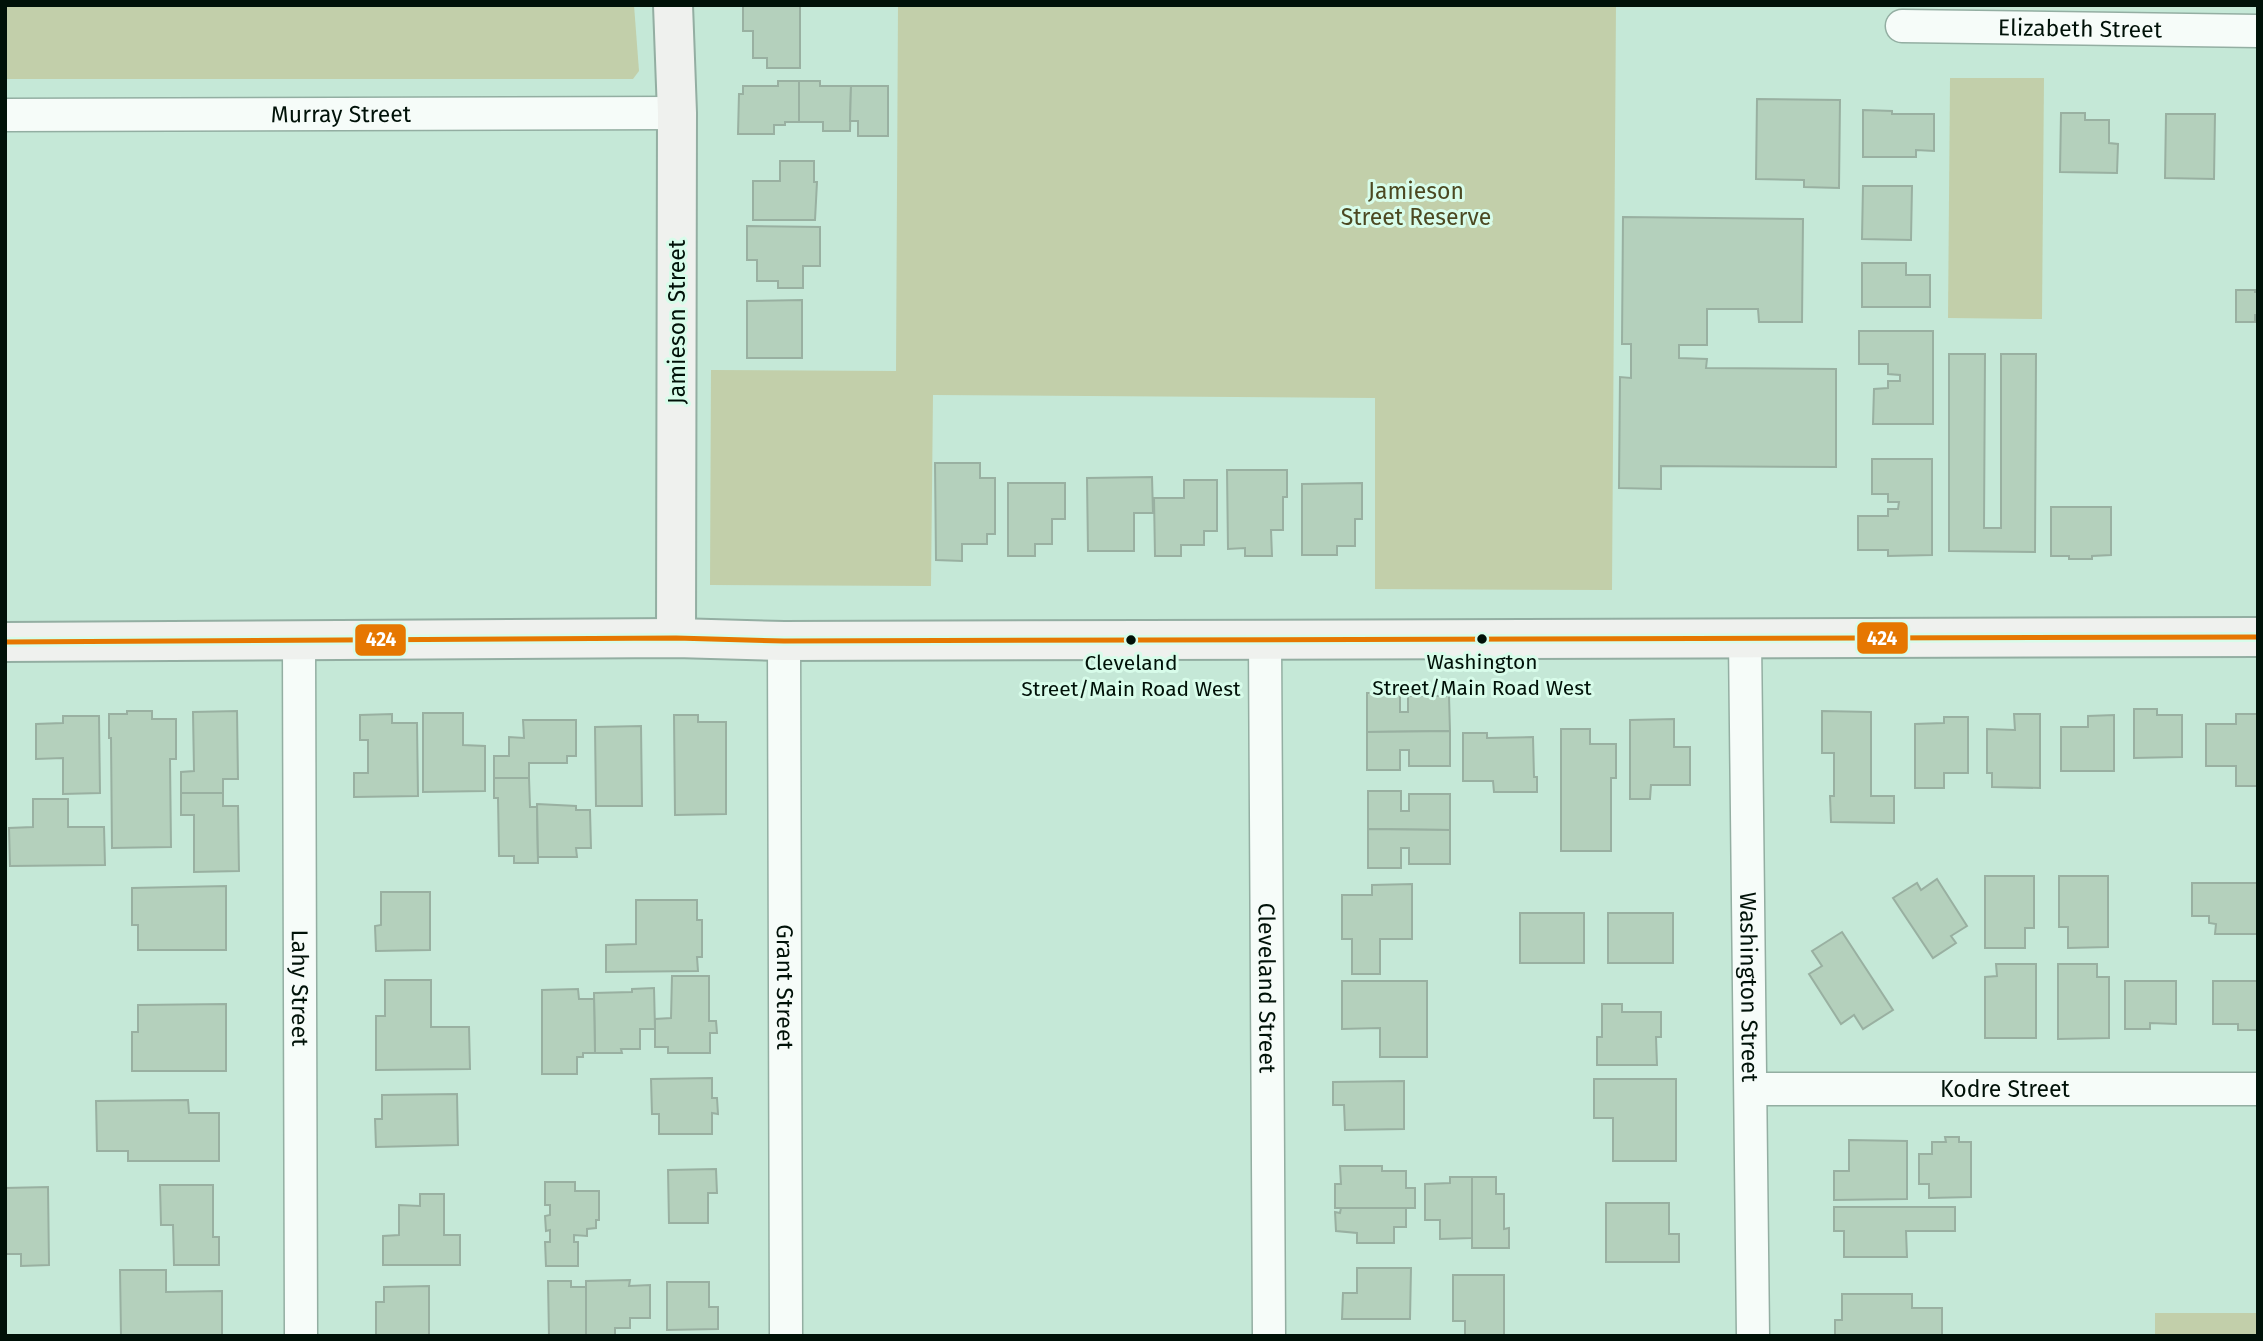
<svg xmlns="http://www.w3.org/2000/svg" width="2263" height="1341" font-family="'Fira Sans',sans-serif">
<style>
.green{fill:#c2cfaa}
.building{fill:#b4d0bc;stroke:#99b0a1;stroke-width:2}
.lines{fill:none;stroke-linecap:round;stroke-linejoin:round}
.street-casing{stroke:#93aea2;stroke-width:35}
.secondary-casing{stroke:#93aea2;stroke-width:42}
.street{stroke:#f6fcf9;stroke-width:32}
.secondary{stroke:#eff1ee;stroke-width:38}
.bus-1-casing{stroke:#d8fcea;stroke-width:10}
.bus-1{stroke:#e67701;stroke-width:5}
.bus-dot{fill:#001108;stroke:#d8fcea;stroke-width:2.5}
.labels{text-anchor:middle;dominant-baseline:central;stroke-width:6;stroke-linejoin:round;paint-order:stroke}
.bus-label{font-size:21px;fill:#001108;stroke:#d8fcea}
.street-label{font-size:23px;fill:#001108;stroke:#d8fcea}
.park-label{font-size:23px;fill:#4c4821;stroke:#d8fcea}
.line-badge{stroke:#d8fcea;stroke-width:2.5}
.badge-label{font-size:19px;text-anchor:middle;font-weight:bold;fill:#fff}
</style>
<rect width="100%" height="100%" fill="#c5e8d7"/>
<g class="green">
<polygon points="5,5 634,5 639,71 633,79 5,79"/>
<polygon points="898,5 1616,5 1612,590 1375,589 1375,398 933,395 931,586 710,585 711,370 896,371"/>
<polygon points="1950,78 2044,78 2042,319 1948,318"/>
<rect x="2155" y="1313" width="103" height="23"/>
</g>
<g class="building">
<polygon points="743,6 800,6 800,68 767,68 767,58 753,58 753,31 743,31"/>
<polygon points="778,81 799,81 799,122 785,122 785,125 774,125 774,134 738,134 739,94 743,94 743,86 778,86"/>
<polygon points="799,81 820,81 820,86 851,86 850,131 823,131 823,122 799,122"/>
<polygon points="851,86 888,86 888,136 858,136 858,121 850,121"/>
<polygon points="1757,99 1840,100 1839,188 1804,187 1804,180 1756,179"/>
<polygon points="1863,110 1892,111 1892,114 1934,114 1934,151 1916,150 1916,157 1863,157"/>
<polygon points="2061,113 2085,113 2085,120 2109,120 2109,143 2118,144 2117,173 2060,172"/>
<polygon points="2166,114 2215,114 2214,179 2165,178"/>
<polygon points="780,161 814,161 814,182 817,182 815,220 753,220 753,181 780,181"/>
<polygon points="1863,186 1912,186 1911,240 1862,239"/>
<polygon points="1623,217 1803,219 1802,322 1759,322 1758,309 1707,309 1707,345 1679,345 1679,358 1707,359 1706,368 1836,369 1836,467 1661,466 1661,489 1619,488 1620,377 1631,378 1631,344 1622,344"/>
<polygon points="747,226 820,227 820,266 803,266 803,288 778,288 778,281 757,281 757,260 747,260"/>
<polygon points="1862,263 1906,263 1906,275 1930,275 1930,307 1862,307"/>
<polygon points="2258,270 2258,315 2255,315 2255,322 2236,322 2236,290 2255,290 2255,292 2258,292"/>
<polygon points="802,300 802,358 747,358 747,301"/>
<polygon points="1859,331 1933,331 1933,424 1873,424 1874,389 1888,388 1888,381 1900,381 1900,375 1888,374 1888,364 1859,364"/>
<polygon points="1949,354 1985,354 1984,528 2001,528 2001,354 2036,354 2035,552 1949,551"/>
<polygon points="1872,459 1932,459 1932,555 1888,556 1888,550 1858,550 1858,516 1888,516 1888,509 1898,509 1899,502 1888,502 1888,494 1872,494"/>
<polygon points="935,463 980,463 980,478 995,478 995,534 987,534 987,544 962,544 962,561 936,560"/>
<polygon points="1227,470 1287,470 1287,497 1283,497 1283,530 1271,530 1272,556 1245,556 1245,548 1228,549"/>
<polygon points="1152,477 1153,513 1134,513 1134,551 1088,551 1087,478"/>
<polygon points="1184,480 1217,480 1217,531 1204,531 1204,545 1181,545 1181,556 1155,556 1154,498 1184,498"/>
<polygon points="1008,483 1065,483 1065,519 1052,519 1052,544 1035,544 1035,556 1008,556"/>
<polygon points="1362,483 1362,519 1355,519 1355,546 1337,546 1337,555 1302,555 1302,484"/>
<polygon points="2051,507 2111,507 2111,555 2092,556 2092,559 2069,559 2069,556 2051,556"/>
<polygon points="1367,693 1400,693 1400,712 1408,712 1408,696 1449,696 1450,731 1367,732"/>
<polygon points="2134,709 2157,709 2157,715 2182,715 2182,757 2134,758"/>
<polygon points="127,711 152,711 152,719 176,719 176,759 170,759 171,847 112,848 111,738 109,738 109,714 127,714"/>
<polygon points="237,711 238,779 223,779 223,793 181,793 181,772 194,771 193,712"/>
<polygon points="1822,711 1871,712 1871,796 1894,796 1894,823 1831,822 1830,796 1834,796 1834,753 1822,753"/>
<polygon points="423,713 463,713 463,745 485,746 485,791 423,792"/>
<polygon points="392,714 392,723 417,723 418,796 354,797 354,773 368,773 368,740 360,740 360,715"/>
<polygon points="2014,714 2040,714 2040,788 1992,787 1992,773 1987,773 1987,729 2015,730"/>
<polygon points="2236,714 2258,714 2258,786 2236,786 2236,766 2206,766 2206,724 2236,724"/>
<polygon points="674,715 698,715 698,722 726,722 726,814 675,815"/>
<polygon points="2114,715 2114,771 2061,771 2061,727 2088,727 2088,716"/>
<polygon points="63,716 99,716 100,793 63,794 63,758 36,759 36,724 63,723"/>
<polygon points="1944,717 1968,717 1968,773 1944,773 1944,788 1915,788 1915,724 1944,723"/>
<polygon points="1674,719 1674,747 1690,747 1690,785 1651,785 1650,799 1630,799 1630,720"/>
<polygon points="523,720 576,720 576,756 567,756 567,763 529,763 529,778 494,778 494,756 509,756 509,737 524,738"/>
<polygon points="641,726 642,806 596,806 595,727"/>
<polygon points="1561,729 1590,729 1590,744 1616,744 1616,778 1611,778 1611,851 1561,851"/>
<polygon points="1450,731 1450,766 1409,766 1409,750 1400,750 1400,770 1367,770 1367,732"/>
<polygon points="1463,733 1487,733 1487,738 1533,737 1534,777 1537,777 1537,792 1494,792 1493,781 1463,781"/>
<polygon points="494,778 529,778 530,807 537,807 538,863 514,863 514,856 499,856 498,798 494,798"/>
<polygon points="1368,791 1401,791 1401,811 1409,811 1409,794 1450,794 1450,830 1368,829"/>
<polygon points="181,793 223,793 223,806 238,806 239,871 194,872 194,815 181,815"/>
<polygon points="33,799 68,799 68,827 104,827 105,865 10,866 9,828 33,827"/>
<polygon points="537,804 576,806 576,810 590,810 591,848 576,848 577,857 538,857"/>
<polygon points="1368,829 1450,830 1450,864 1409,864 1409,848 1401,848 1401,868 1368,868"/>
<polygon points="1985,876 2034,876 2034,928 2025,928 2025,948 1985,948"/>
<polygon points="2059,876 2108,876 2108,947 2068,948 2068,927 2059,927"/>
<polygon points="1937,879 1967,926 1951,936 1956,943 1933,958 1893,898 1917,883 1921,890"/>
<polygon points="2192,883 2258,883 2258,934 2215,934 2216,924 2209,923 2209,916 2192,916"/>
<polygon points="1412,884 1412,939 1380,939 1380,974 1352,974 1352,939 1342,939 1342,895 1372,895 1372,885"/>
<polygon points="226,886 226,950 138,950 138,925 132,925 132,888"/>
<polygon points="381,892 430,892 430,950 376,951 375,926 381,925"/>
<polygon points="636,900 697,900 697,920 702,920 702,957 697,957 698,971 606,972 606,945 636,944"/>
<rect x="1520" y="913" width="64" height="50"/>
<rect x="1608" y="913" width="65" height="50"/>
<polygon points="1842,932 1893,1010 1863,1029 1854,1015 1841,1024 1809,974 1822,966 1812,951"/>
<polygon points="1996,964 2036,964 2036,1038 1985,1038 1985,977 1997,976"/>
<polygon points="2058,964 2097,964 2097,977 2109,977 2109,1038 2058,1039"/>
<polygon points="672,976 709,976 709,1021 716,1021 717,1033 710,1033 710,1053 668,1053 668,1047 655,1047 655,1019 671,1018"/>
<polygon points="385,980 431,980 431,1027 469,1027 470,1069 376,1070 376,1016 385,1016"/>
<polygon points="1342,981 1427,981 1427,1057 1380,1057 1380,1028 1342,1029"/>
<polygon points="2125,981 2176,981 2176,1024 2150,1023 2150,1029 2125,1029"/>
<polygon points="2213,981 2258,981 2258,1030 2238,1030 2238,1024 2213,1024"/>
<polygon points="654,988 655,1029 640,1029 640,1049 621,1049 622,1053 595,1053 594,993 632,992 632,989"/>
<polygon points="578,989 579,999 594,999 595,1053 583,1053 583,1057 577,1057 577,1074 542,1074 542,990"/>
<polygon points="226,1004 226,1071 132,1071 132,1032 138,1032 138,1005"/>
<polygon points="1602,1004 1622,1004 1622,1012 1661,1012 1661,1037 1656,1037 1657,1065 1597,1065 1597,1037 1602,1037"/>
<polygon points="712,1078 712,1098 717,1098 718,1114 712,1113 712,1134 659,1134 659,1114 652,1114 651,1079"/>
<polygon points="1594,1079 1676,1079 1676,1161 1613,1161 1613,1118 1594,1118"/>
<polygon points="1404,1081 1404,1129 1345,1130 1344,1105 1333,1105 1333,1082"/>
<polygon points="457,1094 458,1145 376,1147 375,1119 382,1119 382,1095"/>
<polygon points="188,1100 189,1113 219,1113 219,1161 128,1161 128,1151 97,1151 96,1101"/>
<polygon points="1945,1137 1959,1137 1959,1142 1971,1142 1971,1197 1929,1198 1929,1184 1919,1184 1919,1154 1932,1154 1932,1142 1946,1142"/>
<polygon points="1849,1140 1907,1141 1907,1199 1834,1200 1834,1171 1849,1171"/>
<polygon points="1340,1166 1382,1166 1382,1171 1406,1171 1406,1188 1415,1188 1415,1208 1335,1208 1335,1184 1341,1184"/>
<polygon points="716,1169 717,1193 708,1193 708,1223 669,1223 668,1170"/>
<polygon points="1450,1177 1472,1177 1472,1238 1440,1239 1440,1220 1425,1220 1425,1184 1450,1183"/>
<polygon points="1472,1177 1496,1177 1496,1194 1504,1194 1504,1229 1509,1228 1509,1248 1472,1248"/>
<polygon points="545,1182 575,1182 575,1191 599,1191 599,1220 596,1220 596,1228 587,1229 587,1236 574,1235 574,1242 578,1242 578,1266 546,1266 545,1242 550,1242 550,1230 546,1231 545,1216 550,1215 550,1205 545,1205"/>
<polygon points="160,1185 213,1185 213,1237 219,1237 219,1265 174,1265 173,1225 161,1225"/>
<polygon points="48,1187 49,1265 21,1266 21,1254 5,1254 5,1188"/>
<polygon points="420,1194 444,1194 444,1235 460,1235 460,1265 383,1265 383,1236 399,1235 399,1205 420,1206"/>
<polygon points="1606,1203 1669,1203 1669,1234 1679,1234 1679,1262 1606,1262"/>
<polygon points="1834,1207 1955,1207 1955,1231 1906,1231 1907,1257 1844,1257 1844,1231 1834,1231"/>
<polygon points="1341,1208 1406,1208 1406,1227 1394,1227 1394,1243 1357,1243 1357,1233 1336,1231 1335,1212 1340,1213"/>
<polygon points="1357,1268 1411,1268 1410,1319 1342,1319 1343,1293 1357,1293"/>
<polygon points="120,1270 166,1270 166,1292 222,1291 222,1336 121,1336"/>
<polygon points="1453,1275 1504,1275 1504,1336 1465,1336 1465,1321 1453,1321"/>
<polygon points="630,1280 629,1286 650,1285 650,1318 630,1318 630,1328 615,1328 615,1335 586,1336 586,1281"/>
<polygon points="548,1281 571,1281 571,1287 586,1287 586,1336 549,1336"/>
<polygon points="667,1282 709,1282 709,1307 718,1307 718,1329 667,1330"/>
<polygon points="429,1286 429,1336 376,1336 376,1302 384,1302 384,1287"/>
<polygon points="1842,1294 1912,1294 1912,1308 1942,1308 1942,1336 1835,1336 1835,1320 1842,1320"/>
</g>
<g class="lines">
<defs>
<g id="street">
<path id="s1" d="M1902,26L2258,31"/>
<path id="s2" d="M5,115L677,113"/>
<path id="s3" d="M1745,639L1753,1336"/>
<path id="s4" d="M1265,640L1269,1336"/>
<path id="s5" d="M784,641L786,1336"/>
<path id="s6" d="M299,642L301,1336"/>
<path id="s7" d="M1751,1089H2258"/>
</g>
<g id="secondary">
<polyline points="673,5 677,113 676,638"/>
<polyline points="5,642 676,638 784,641 2258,637"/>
</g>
</defs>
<use href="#street" class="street-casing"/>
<use href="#secondary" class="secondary-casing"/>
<use href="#street" class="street"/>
<use href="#secondary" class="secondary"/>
<defs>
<polyline id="bus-1" points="5,642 676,638 784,641 2258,637"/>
</defs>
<use href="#bus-1" class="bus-1-casing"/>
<use href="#bus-1" class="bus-1"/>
</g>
<g class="bus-dot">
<circle cx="1482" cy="639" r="6"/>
<circle cx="1131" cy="640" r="6"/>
</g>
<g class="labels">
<g class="bus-label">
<text x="1482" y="662">Washington<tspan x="1482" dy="26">Street/Main Road West</tspan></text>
<text x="1131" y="663">Cleveland<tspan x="1131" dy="26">Street/Main Road West</tspan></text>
</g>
<g class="street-label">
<text stroke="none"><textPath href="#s1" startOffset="178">Elizabeth Street</textPath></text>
<text stroke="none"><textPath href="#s2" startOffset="336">Murray Street</textPath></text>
<text transform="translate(677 322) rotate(-90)">Jamieson Street</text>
<text stroke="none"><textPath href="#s3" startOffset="348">Washington Street</textPath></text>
<text stroke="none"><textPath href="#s5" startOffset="346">Grant Street</textPath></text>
<text stroke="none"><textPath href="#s4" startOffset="348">Cleveland Street</textPath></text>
<text stroke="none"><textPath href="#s6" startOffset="346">Lahy Street</textPath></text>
<text stroke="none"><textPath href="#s7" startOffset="254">Kodre Street</textPath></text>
</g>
<g class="park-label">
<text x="1416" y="191">Jamieson<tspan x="1416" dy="26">Street Reserve</tspan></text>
</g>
</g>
<g class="line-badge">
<rect x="1856" y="621" width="53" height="34" rx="7" fill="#e67701"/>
<rect x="354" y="623" width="53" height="34" rx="7" fill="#e67701"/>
</g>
<g class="badge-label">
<text x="1882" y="645">424</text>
<text x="381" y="646">424</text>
</g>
<rect width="2263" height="1341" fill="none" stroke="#001108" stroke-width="14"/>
</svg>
